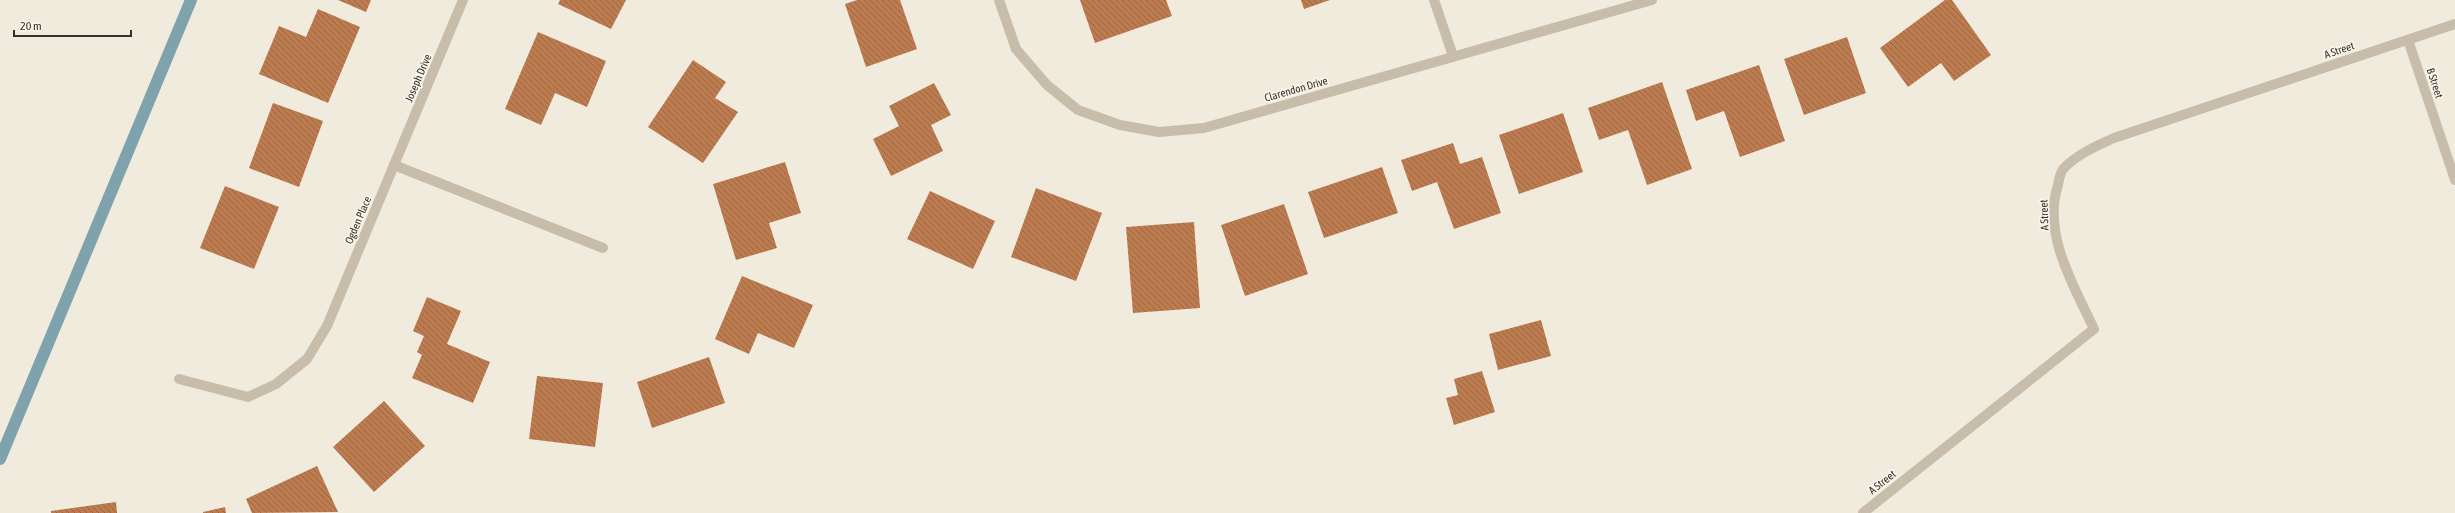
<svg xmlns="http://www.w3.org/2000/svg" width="2455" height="513" font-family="'Asap Condensed',sans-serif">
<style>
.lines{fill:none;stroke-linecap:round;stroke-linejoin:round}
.stream{stroke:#7fa3ac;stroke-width:12}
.building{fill:url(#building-back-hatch)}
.minor{stroke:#c8bdab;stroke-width:10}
.labels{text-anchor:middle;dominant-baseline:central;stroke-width:3.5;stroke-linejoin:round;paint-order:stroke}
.street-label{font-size:11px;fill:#36302a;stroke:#f9f4ea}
</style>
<defs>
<pattern id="building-back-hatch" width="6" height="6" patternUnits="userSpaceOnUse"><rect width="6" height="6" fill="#bd7c50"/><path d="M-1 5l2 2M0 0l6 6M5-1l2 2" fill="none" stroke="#9a6643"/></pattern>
</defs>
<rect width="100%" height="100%" fill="#f1ebde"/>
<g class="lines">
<polyline class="stream" points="0,459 191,0"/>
</g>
<g class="building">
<polygon points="338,0 371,0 366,12"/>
<polygon points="560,0 626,0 611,29 558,4"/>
<polygon points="857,0 900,0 917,49 866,67 845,4"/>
<polygon points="1080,0 1166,0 1172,16 1095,43"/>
<polygon points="1301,0 1330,0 1304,9"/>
<polygon points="1945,0 1952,0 1991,55 1954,81 1941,63 1908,87 1880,48"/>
<polygon points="318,9 360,27 328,103 259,74 279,26 306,37"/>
<polygon points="538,32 606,61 587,107 555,93 541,125 505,109"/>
<polygon points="1847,37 1866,93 1804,115 1784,59"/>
<polygon points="693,60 726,82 715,98 738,112 703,163 648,127"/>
<polygon points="1759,65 1785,141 1740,157 1724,111 1696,121 1686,90"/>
<polygon points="1662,82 1692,169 1647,185 1628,130 1599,140 1588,108"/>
<polygon points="934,83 951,115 931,125 943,151 891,176 873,139 899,126 889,106"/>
<polygon points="273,103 323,121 299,187 249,168"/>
<polygon points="1563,113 1583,172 1519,194 1499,135"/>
<polygon points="1453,143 1460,164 1482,157 1501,213 1454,229 1437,182 1412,191 1401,160"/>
<polygon points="785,162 801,213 769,223 777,248 736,260 713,184"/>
<polygon points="1382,167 1398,213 1324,238 1308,192"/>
<polygon points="225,186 279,207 254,269 200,248"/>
<polygon points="1036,188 1102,213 1076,281 1011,257"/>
<polygon points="930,191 995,221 973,269 907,239"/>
<polygon points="1284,204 1308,274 1245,296 1221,225"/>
<polygon points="1194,222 1200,308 1133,313 1126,227"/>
<polygon points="742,276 813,305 794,348 758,333 749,354 715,339"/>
<polygon points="427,297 461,311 447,344 490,362 473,403 412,378 422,355 417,352 424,336 413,331"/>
<polygon points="1541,320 1551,356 1498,370 1489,334"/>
<polygon points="709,357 725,403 652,428 637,382"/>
<polygon points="1482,371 1495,412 1454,425 1446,398 1458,395 1454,379"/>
<polygon points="537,376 603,383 595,447 529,439"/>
<polygon points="384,401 425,446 374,492 333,447"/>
<polygon points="317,466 338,512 252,513 246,499"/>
<polygon points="116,502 117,513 51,513 51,511"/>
<polygon points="225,507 226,513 203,513 203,512"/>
</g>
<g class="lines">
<g class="minor">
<polyline points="999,0 1016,49 1047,85 1078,110 1120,125 1159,132 1204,128 1652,0"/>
<polyline points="1434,0 1453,56"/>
<polyline points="2408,40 2455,180"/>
<polyline points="394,165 463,0"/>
<polyline points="179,379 248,397 276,384 307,359 327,326 394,165 603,248"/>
<path d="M1863,513L2094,329C2074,286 2042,234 2058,185C2059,180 2060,172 2064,168C2078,154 2096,146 2114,138L2455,24"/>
</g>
</g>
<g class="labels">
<g class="street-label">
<text transform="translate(2339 50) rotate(-19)">A Street</text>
<text transform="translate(418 78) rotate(-67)">Joseph Drive</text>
<text transform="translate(2435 83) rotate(72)">B Street</text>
<text transform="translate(1296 89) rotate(-16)">Clarendon Drive</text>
<text transform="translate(2044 215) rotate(-92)">A Street</text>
<text transform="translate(358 220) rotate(-67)">Ogden Place</text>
<text transform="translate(1882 482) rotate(-38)">A Street</text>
</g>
</g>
<path d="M14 30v6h117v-6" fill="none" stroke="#36302a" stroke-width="2"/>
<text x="20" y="30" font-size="12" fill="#36302a" stroke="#f9f4ea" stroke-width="3" paint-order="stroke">20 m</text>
</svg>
